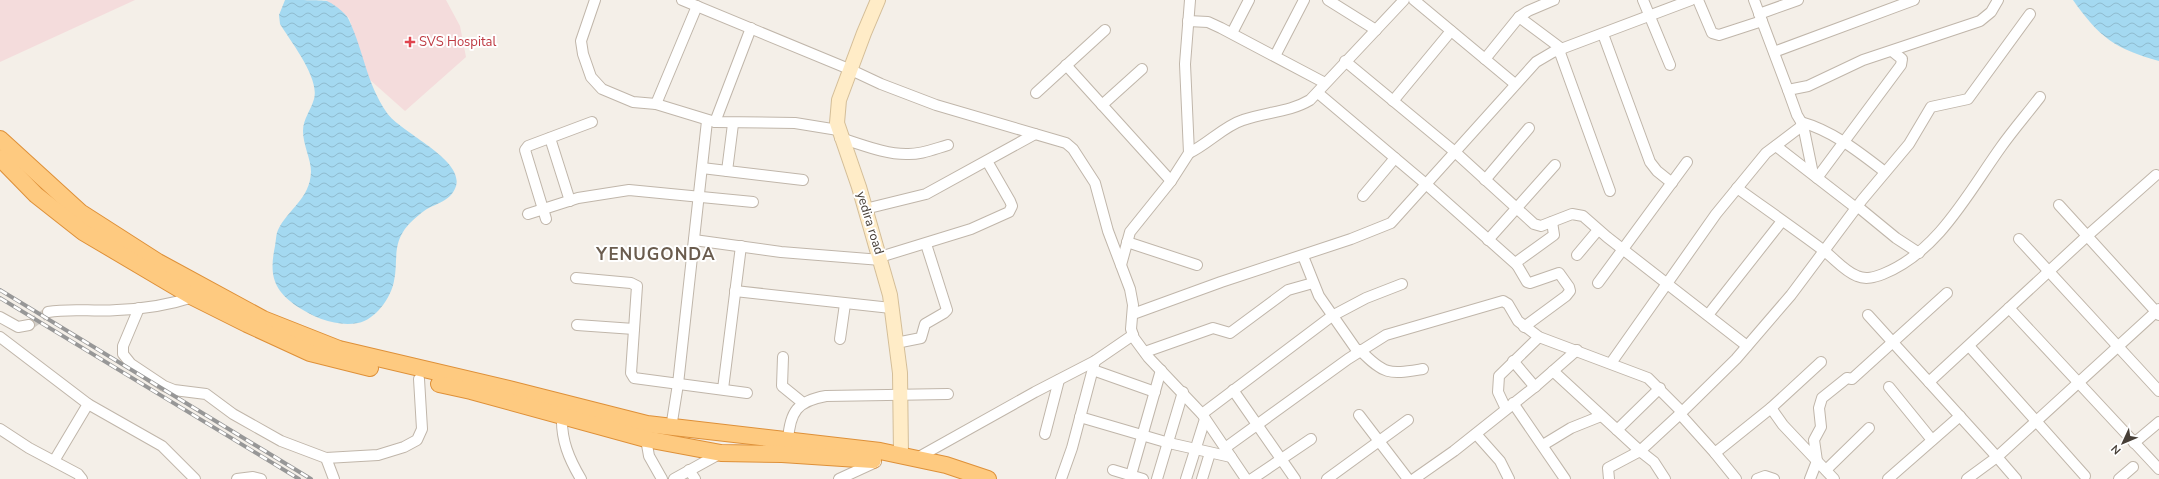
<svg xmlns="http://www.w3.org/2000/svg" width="2159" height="479" font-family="'Nunito Sans',sans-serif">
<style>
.medical{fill:#f4dcdc}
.water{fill:url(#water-waves)}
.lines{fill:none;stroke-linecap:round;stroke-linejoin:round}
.minor-tunnel{stroke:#d1ccc5;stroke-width:10;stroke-dasharray:10 5;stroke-linecap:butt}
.minor-casing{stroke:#c0b6aa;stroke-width:12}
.secondary-casing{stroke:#d4be98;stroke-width:16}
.trunk-casing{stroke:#de9038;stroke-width:18}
.minor{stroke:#fff;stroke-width:10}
.secondary{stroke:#ffecc7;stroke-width:14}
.trunk{stroke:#feca80;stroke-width:16}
.rail-casing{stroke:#979797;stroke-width:4}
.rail{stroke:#fff;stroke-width:2.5;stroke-dasharray:8;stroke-linecap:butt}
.health-dot{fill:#e0444e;stroke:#fff;stroke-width:1.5}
.labels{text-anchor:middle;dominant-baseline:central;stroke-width:4;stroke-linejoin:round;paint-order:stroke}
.health-label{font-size:13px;fill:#be3a42;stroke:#fff;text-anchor:start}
.street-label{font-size:13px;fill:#473f37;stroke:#fff}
.district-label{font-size:17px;font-weight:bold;letter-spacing:1px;fill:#6a5c4e;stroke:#fff}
</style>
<defs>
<pattern id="water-waves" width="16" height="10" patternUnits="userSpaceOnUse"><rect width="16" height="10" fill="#a4d9f1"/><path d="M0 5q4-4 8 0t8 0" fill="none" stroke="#8fbbcf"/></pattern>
</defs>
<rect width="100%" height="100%" fill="#f4efe8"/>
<g class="medical">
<polygon points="0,0 135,0 0,62"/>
<polygon points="326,0 446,0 460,26 466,57 405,111 369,79 349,18"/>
</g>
<g class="water">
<path d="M285,0C295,0 320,0 327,1C334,4 347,14 349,20C364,52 366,82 387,113C401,133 464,159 456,186C451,202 435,203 424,211C417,216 407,225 403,232C393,248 398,263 394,281C391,298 375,320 358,323C337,327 315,318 298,307C273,290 269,275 275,246C276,241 276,234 278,230C288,209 310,199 311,172C311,159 303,145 303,131C303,119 311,110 314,99C320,78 291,42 280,24L279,15Z"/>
<path d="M2073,0H2159V61C2115,49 2099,37 2073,0Z"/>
</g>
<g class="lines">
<polyline class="minor-tunnel" points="29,325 48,312"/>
<defs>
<g id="minor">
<polyline points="595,0 581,41 583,54 591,77 602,89 633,102 656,104 715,122 795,123 838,130"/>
<polyline points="682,0 849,69 881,84 936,105 1066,143 1073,149 1095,183 1108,231 1130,289 1133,305 1131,329 1134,338 1148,357 1202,414 1246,479"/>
<polyline points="1328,0 1376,30"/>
<polyline points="1414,0 1515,84"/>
<polyline points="1643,0 1670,65"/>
<polyline points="1698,0 1712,33 1719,35 1762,21"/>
<polyline points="1754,0 1788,90"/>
<polyline points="1759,14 1798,0"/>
<polyline points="1519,17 1562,49"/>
<polyline points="1188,21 1208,22 1221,28 1325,83"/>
<polyline points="1232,33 1249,0"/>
<polyline points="1603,34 1650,162 1657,171 1672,183"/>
<polyline points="1559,50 1610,191"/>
<polyline points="1774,52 1914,0"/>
<polyline points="1275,56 1304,0"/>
<polyline points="1485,59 1519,17 1528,11 1554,0"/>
<polyline points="1345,61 1455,152 1534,224 1541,226 1572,214 1583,216 1607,237 1747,346"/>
<polyline points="1066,65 1171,181"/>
<polyline points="1036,93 1105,30"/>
<polyline points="1318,93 1427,185 1517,265"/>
<polyline points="1393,101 1451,31"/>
<polyline points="656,104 697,6"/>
<polyline points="1102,105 1142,69"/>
<polyline points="715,122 751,28"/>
<path d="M1801,122C1833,131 1859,152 1885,172"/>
<polyline points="1803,125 1813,174"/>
<polyline points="550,138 570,201"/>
<path d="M840,138C861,144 884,154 906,154C920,155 934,149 948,145"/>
<polyline points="1776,146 1856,208"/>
<path d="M1189,153C1208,144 1224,126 1243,120C1266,112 1290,112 1310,100L1404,0"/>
<polyline points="702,168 803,180"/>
<polyline points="727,171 733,124"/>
<polyline points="1817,178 1901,65 1902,59 1892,51"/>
<polyline points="1485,180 1529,128"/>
<path d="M1737,188C1766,209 1795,229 1823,250C1834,258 1844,271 1857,276C1866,280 1875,277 1883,274C1938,252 1968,193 2001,147C2013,130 2027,114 2040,97"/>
<polyline points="1363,196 1395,158"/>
<polyline points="2059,205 2159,315"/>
<polyline points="1857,206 1896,238 1919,253"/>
<polyline points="865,209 926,194 1035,134"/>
<polyline points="528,214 578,198 629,190 753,202"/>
<polyline points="546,219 525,150 528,146 592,122"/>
<polyline points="2019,239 2159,391"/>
<polyline points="694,240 781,252 881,260"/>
<polyline points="1488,240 1555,165"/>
<polyline points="1127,242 1197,265"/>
<polyline points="1577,255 1598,230"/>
<polyline points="1303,256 1319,296 1358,352"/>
<polyline points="880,257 971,229 1009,212 1012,206 1010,201 987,161"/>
<polyline points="1121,265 1130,232 1171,181 1189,153 1185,64 1190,0"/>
<polyline points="576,278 631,283 637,286 631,373 634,378 747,393"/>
<polyline points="1598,283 1687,162"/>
<polyline points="735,291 891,308"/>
<polyline points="139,308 123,346 123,354 131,364 164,386 174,390 206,394 233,414 281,441 326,458 378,455 404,447 417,440 422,429 419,379"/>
<polyline points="2009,308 2159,469"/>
<path d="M48,312C71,308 94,312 117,310C142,309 169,305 193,297"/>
<polyline points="1133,314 1221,282 1351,239 1391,223 1536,62 1553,52 1691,0"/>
<polyline points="1708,315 1782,221"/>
<polyline points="1868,315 1997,457 2159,309"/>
<polyline points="0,317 18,327 29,325"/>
<polyline points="577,325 634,329"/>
<polyline points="1524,327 1566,296 1570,291 1569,287 1559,273 1530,283 1527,282 1517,265 1518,261 1554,235 1552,222"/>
<polyline points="0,337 88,404 162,446 195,479"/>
<polyline points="840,339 845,304"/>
<polyline points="896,343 921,338 925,324 944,313 947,310 926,244"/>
<polyline points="1969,346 2085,476"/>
<path d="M1360,350C1385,376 1390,374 1423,369"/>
<polyline points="1145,352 1213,328 1230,333 1288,290 1313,283"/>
<polyline points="783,357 782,386 803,403"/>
<polyline points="1513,361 1535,387"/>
<polyline points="1611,363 1716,214 1766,153 1803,125 1797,115 1788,90 1808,86 1863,60 1980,21 1991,12 1998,0"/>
<polyline points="1093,370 1155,392"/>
<polyline points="1553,371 1640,451 1680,414 1715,453 1771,408 1821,362"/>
<polyline points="1929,382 2087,236 2156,175"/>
<polyline points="1889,387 1932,440"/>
<polyline points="723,389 741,246"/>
<polyline points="1233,390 1295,479"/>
<polyline points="1513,403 1565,479"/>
<polyline points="1771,408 1783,425 1817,461 1814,440 1821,427 1819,408 1822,398 1847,378 1852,379 1947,293"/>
<polyline points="1506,409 1498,392 1499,376 1539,337"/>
<polyline points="1202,414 1332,316 1366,298 1402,284"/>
<polyline points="1680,414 1736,359 1791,295 1862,200 1909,144 1931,107 1968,99 2030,14"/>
<polyline points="1359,415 1408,479"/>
<path d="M562,416C561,440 569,459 581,479"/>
<polyline points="1080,417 1169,443 1231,457"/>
<polyline points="671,428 678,384 707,121"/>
<polyline points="0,429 29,448 78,474 82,479"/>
<polyline points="1617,430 1660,388"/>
<polyline points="1045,434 1059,380"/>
<polyline points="1476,434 1500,461 1509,479"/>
<polyline points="646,439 649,456 662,479"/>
<path d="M788,440C790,412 797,401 826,396L948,394"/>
<polyline points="2134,443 2159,422"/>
<polyline points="1543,445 1571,428 1601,416"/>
<polyline points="1225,448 1348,359 1386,335 1503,301 1508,304 1518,321 1539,337 1648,378 1682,412"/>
<polyline points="1715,453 1736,479"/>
<polyline points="326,458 334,479"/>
<polyline points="917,458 1035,392 1095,361 1133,335"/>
<polyline points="54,461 88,404"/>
<polyline points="689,470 695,479"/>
<polyline points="1113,470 1143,479"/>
<polyline points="1826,470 1869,428"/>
<polyline points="1131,475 1161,370"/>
<polyline points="237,479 253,477 261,479"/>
<polyline points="674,479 721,453"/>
<polyline points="839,479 876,462"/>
<polyline points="1061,479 1072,448 1095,361"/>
<polyline points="1157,479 1183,392"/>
<polyline points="1186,479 1205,419"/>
<polyline points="1202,479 1210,453"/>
<polyline points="1252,479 1311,439"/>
<polyline points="1327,479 1408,420"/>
<polyline points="1414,479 1454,451 1537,385 1577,350"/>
<polyline points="1609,479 1608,468 1640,451 1654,462 1665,479"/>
<polyline points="1757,479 1765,476 1774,479"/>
<polyline points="1810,479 1817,461 1834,479"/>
<polyline points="1888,479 1960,416"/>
<polyline points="1967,479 1997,457 2016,479"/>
<polyline points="2119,479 2133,467"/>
</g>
<polyline id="secondary" points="878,0 864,33 839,100 837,123 859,187 890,295 900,373 901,455"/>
<g id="trunk">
<polyline points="0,139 80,212 158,262 263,319 339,349 513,390 647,424 880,451 946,465 988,479"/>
<polyline points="0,158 36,195 83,232 193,297 247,324 310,353 370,368"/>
<polyline points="439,384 471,391 646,439 721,453 782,454 873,460"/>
</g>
</defs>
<use href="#minor" class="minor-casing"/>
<use href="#secondary" class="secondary-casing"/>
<use href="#trunk" class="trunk-casing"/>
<use href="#minor" class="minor"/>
<use href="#secondary" class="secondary"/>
<use href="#trunk" class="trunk"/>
<defs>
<g id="rail">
<polyline points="0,290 311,479"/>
<polyline points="0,298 299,479"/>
</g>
</defs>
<use href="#rail" class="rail-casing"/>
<use href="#rail" class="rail"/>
</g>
<path class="health-dot" d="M408 36h4v4h4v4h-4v4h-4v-4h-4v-4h4z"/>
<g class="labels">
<g class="health-label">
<text x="419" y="42">SVS Hospital</text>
</g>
<g class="street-label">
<text transform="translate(870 223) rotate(73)">yedira road</text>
</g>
<g class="district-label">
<text x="656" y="254">YENUGONDA</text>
</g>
</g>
<g transform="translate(2123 443) rotate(226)" stroke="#ffffff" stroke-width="3" paint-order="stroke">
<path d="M0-3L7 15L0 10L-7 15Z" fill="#473f37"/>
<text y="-6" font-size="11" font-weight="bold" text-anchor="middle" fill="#473f37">N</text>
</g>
</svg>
